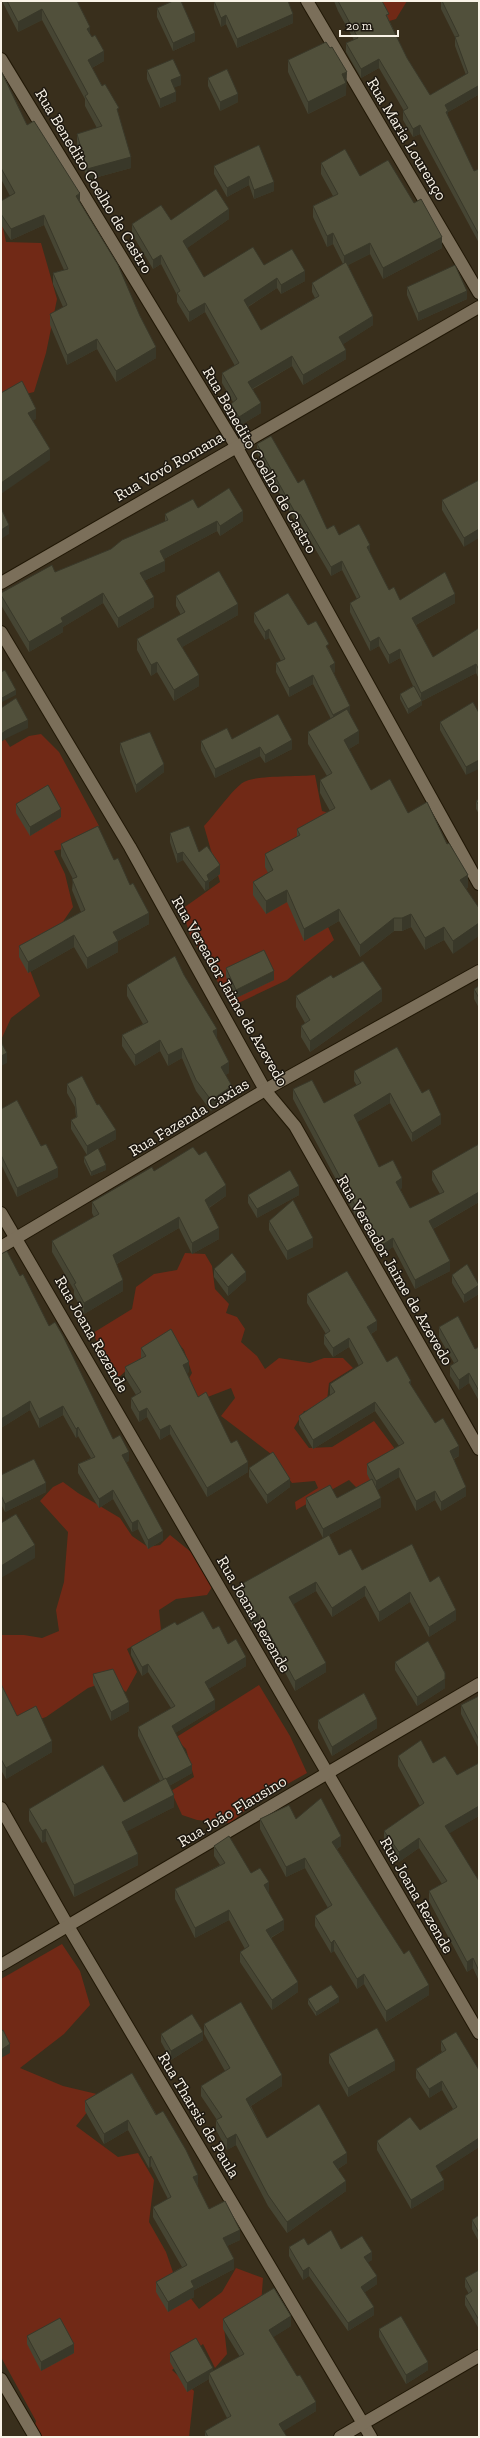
<svg xmlns="http://www.w3.org/2000/svg" width="480" height="2438" font-family="'Zilla Slab',serif">
<style>
.green{fill:#712916}
.lines{fill:none;stroke-linecap:round;stroke-linejoin:round}
.street-casing{stroke:#201705;stroke-width:14}
.street{stroke:#7b6f5a;stroke-width:12}
.wall{fill:#464533}
.shaded-wall{fill:#393829}
.building{fill:#51503b;stroke:#393829}
.labels{text-anchor:middle;dominant-baseline:central;stroke-width:3;stroke-linejoin:round;paint-order:stroke}
.street-label{font-size:16px;fill:#f9f3e7;stroke:#1d1810}
</style>
<rect width="100%" height="100%" fill="#392f1c"/>
<g class="green">
<polygon points="371,1 407,1 396,19 386,22"/>
<polygon points="1,219 6,242 41,243 57,299 46,353 34,392 1,400"/>
<polygon points="1,733 10,747 29,736 41,734 59,752 99,826 71,847 54,851 65,874 73,907 60,926 21,947 40,996 11,1018 1,1040"/>
<path d="M315,775L322,811L343,817L309,885L334,940L287,980L232,1006L190,935L182,909L220,882L204,826C214,816 233,788 244,782C255,775 299,777 315,775Z"/>
<polygon points="185,1253 205,1254 212,1266 215,1289 229,1304 226,1313 237,1317 245,1329 241,1342 257,1356 265,1369 279,1358 310,1363 324,1358 343,1358 353,1368 329,1383 326,1409 304,1411 294,1428 309,1448 332,1447 374,1421 395,1449 382,1472 359,1490 349,1480 296,1510 295,1502 318,1488 315,1481 292,1483 271,1454 221,1416 235,1398 231,1388 192,1403 188,1380 192,1373 184,1350 172,1335 133,1364 115,1381 93,1333 132,1309 136,1287 154,1274 177,1270"/>
<polygon points="63,1482 78,1493 120,1518 132,1536 148,1547 160,1545 170,1535 196,1556 214,1584 207,1595 176,1599 159,1610 161,1630 127,1649 137,1672 126,1692 111,1680 88,1688 46,1717 17,1727 1,1694 1,1635 24,1635 42,1638 59,1631 56,1610 64,1582 68,1532 40,1501 53,1487"/>
<polygon points="259,1685 290,1736 307,1773 252,1804 231,1823 197,1820 182,1815 171,1791 194,1777 186,1749 175,1738"/>
<polygon points="62,1944 80,1971 90,2005 64,2034 20,2068 63,2086 101,2095 76,2126 118,2157 138,2153 154,2180 149,2222 166,2252 175,2278 199,2309 222,2292 236,2268 263,2278 261,2305 224,2327 227,2354 215,2368 203,2344 172,2370 194,2391 189,2437 32,2437 36,2421 1,2357 1,1979"/>
</g>
<g class="lines">
<defs>
<g id="street">
<polyline points="307,1 479,293"/>
<polyline points="1,59 236,446 479,884"/>
<polyline points="1,583 479,307"/>
<polyline points="1,632 130,847 265,1090 295,1126 479,1449"/>
<polyline points="1,1213 479,2033"/>
<polyline points="1,1247 265,1090 479,971"/>
<polyline points="1,1808 68,1926 371,2437"/>
<polyline points="1,1965 479,1684"/>
<polyline points="1,2379 35,2437"/>
<polyline points="340,2437 479,2356"/>
</g>
</defs>
<use href="#street" class="street-casing"/>
<use href="#street" class="street"/>
</g>
<g class="wall">
<polygon points="2,1 78,1 77,2 90,35 104,61 92,68 119,116 131,168 87,180 77,144 77,134 97,128 85,106 85,99 42,20 18,32"/>
<polygon points="214,1 293,23 237,48 226,24 221,27 214,9"/>
<polygon points="334,1 382,1 389,20 407,58 430,95 466,75 455,46 455,37 441,9 441,1 479,1 479,97 478,95 448,112 448,117 474,171 479,169 479,243 420,134 413,137 403,120 403,111 404,111 379,68 361,78 346,52 346,43 354,40 338,11"/>
<polygon points="157,8 195,41 173,51 157,17"/>
<polygon points="288,60 347,84 346,85 346,95 308,114 288,72"/>
<polygon points="1,63 2,72 27,125 80,203 156,358 116,382 97,349 67,365 50,325 50,314 63,307 53,284 53,273 64,270 44,225 11,240 1,225 1,201 10,196 1,179"/>
<polygon points="147,70 181,85 174,87 176,101 160,108 147,79"/>
<polygon points="208,78 238,102 220,111 208,86"/>
<polygon points="259,145 274,191 254,199 249,185 227,197 214,174 214,166"/>
<polygon points="321,163 360,176 414,203 442,248 383,279 370,254 348,265 373,325 343,344 346,359 303,385 292,366 253,389 261,413 239,426 231,413 231,404 233,402 222,383 222,373 235,366 205,312 189,322 177,302 177,295 161,264 153,269 132,234 132,224 171,220 229,219 187,248 204,277 264,265 305,281 281,294 277,288 248,307 261,330 315,298 312,292 312,283 343,264 333,244 327,247 313,217 313,206 333,196 321,174"/>
<polygon points="407,287 467,299 418,321 407,295"/>
<polygon points="257,444 298,483 327,529 339,535 370,553 389,590 400,600 455,603 416,625 433,657 479,628 479,679 476,673 422,701 422,705 408,714 400,699 400,694 413,686 400,658 389,664 379,646 370,651 350,612 350,603 357,599 342,570 331,576 300,523 297,525 257,453"/>
<polygon points="479,480 464,547 442,510 442,500"/>
<polygon points="198,508 243,521 220,536 217,531 164,559 165,571 144,581 154,607 118,628 103,603 63,627 63,632 29,652 1,605 1,593 55,572 111,549 165,522 165,514"/>
<polygon points="176,596 238,615 182,647 199,686 174,701 157,672 151,676 137,650 137,639 181,615 176,606"/>
<polygon points="254,613 308,625 329,650 335,672 333,673 350,714 359,743 349,749 371,790 408,813 468,887 466,889 453,954 444,940 425,950 411,927 402,931 394,931 360,957 339,921 304,941 287,902 266,914 253,895 253,882 268,873 265,867 265,854 297,837 297,829 330,811 320,793 320,780 327,776 308,744 308,732 331,719 313,684 289,697 276,672 276,663 281,661 269,638 265,640 254,622"/>
<polygon points="473,702 466,775 440,730 440,722"/>
<polygon points="232,739 292,749 265,763 260,756 215,778 201,750 201,741"/>
<polygon points="120,743 164,772 136,793 120,752"/>
<polygon points="479,799 479,814 476,809 476,801"/>
<polygon points="16,804 61,817 30,836 16,813"/>
<polygon points="170,833 199,852 220,874 209,882 209,888 205,891 183,860 177,863 170,842"/>
<polygon points="61,844 114,860 130,885 149,924 118,941 118,952 87,969 74,947 28,973 19,957 19,946 81,912 72,890 73,879 61,856"/>
<polygon points="226,968 274,980 236,998 226,977"/>
<polygon points="184,975 217,1038 229,1073 225,1075 232,1097 211,1111 196,1091 182,1058 168,1066 160,1051 135,1066 122,1046 122,1035 143,1024 127,996 127,985"/>
<polygon points="333,978 382,1001 310,1052 301,1037 301,1026 305,1023 296,1007 296,996"/>
<polygon points="479,986 479,1008 474,999 474,989"/>
<polygon points="354,1071 422,1093 441,1124 412,1142 390,1103 357,1122 379,1167 402,1188 400,1189 410,1208 440,1194 432,1180 432,1171 479,1144 479,1202 433,1229 450,1271 415,1289 393,1247 382,1254 358,1213 355,1215 293,1099 293,1089 324,1103 357,1086 354,1081"/>
<polygon points="67,1084 97,1105 116,1139 98,1149 106,1170 91,1176 84,1162 84,1157 93,1152 87,1155 71,1129 71,1120 76,1117 75,1107 67,1093"/>
<polygon points="1,1109 58,1177 17,1197 1,1164"/>
<polygon points="154,1171 226,1196 209,1208 219,1239 192,1254 179,1228 117,1264 123,1291 84,1314 74,1295 74,1290 52,1252 52,1241 94,1217 92,1213 92,1202"/>
<polygon points="248,1195 299,1195 257,1218 248,1203"/>
<polygon points="269,1221 313,1247 287,1260 269,1230"/>
<polygon points="1,1254 20,1276 113,1439 129,1461 126,1462 163,1540 148,1549 138,1529 132,1532 113,1499 99,1508 78,1473 78,1464 91,1458 78,1436 76,1438 63,1415 39,1428 30,1410 1,1428"/>
<polygon points="214,1269 246,1280 228,1296 214,1277"/>
<polygon points="452,1275 479,1294 464,1303 452,1283"/>
<polygon points="307,1294 377,1330 371,1334 387,1362 411,1386 435,1423 459,1456 454,1459 466,1496 441,1511 435,1500 416,1511 399,1477 377,1490 381,1507 323,1538 306,1507 306,1498 337,1498 370,1480 367,1474 367,1464 399,1446 375,1411 313,1449 299,1425 299,1416 330,1395 330,1384 359,1366 349,1347 333,1357 324,1344 324,1335 326,1334 307,1303"/>
<polygon points="439,1327 475,1349 479,1347 479,1401 469,1383 459,1390 450,1376 450,1366 454,1363 439,1337"/>
<polygon points="141,1348 189,1372 187,1373 198,1397 231,1443 248,1472 207,1497 170,1434 160,1440 147,1417 139,1422 131,1408 131,1398 136,1395 125,1377 125,1367 141,1358"/>
<polygon points="249,1468 290,1487 267,1504 249,1477"/>
<polygon points="1,1475 46,1492 5,1512 1,1504"/>
<polygon points="339,1555 362,1570 430,1582 456,1620 429,1637 410,1602 379,1622 365,1596 332,1617 316,1591 293,1604 326,1672 295,1691 259,1624 253,1627 236,1596 236,1587"/>
<polygon points="177,1625 213,1629 228,1644 246,1666 208,1689 215,1709 175,1733 192,1773 169,1786 174,1807 127,1831 138,1865 74,1897 46,1841 42,1843 29,1821 29,1809 124,1802 160,1781 138,1736 138,1727 171,1708 148,1672 142,1676 131,1655 131,1647"/>
<polygon points="395,1662 445,1688 417,1706 395,1670"/>
<polygon points="93,1674 129,1711 111,1721 93,1683"/>
<polygon points="1,1684 17,1716 52,1752 6,1779 1,1770"/>
<polygon points="479,1696 479,1749 461,1714 461,1705"/>
<polygon points="318,1720 377,1728 332,1756 318,1728"/>
<polygon points="398,1756 433,1763 457,1775 479,1763 479,1816 449,1833 479,1881 479,1981 473,1968 467,1972 429,1901 429,1891 442,1884 419,1848 399,1862 384,1841 384,1831 420,1806 398,1766"/>
<polygon points="260,1819 296,1819 341,1846 337,1849 429,1995 386,2022 364,1984 357,1989 334,1951 331,1953 315,1926 315,1916 328,1908 305,1868 286,1877 260,1829"/>
<polygon points="214,1846 251,1873 269,1892 268,1892 284,1930 271,1938 298,1992 272,2010 240,1962 240,1952 245,1949 229,1920 195,1938 175,1899 175,1889 220,1865 214,1856"/>
<polygon points="308,1999 339,2002 316,2016 308,2004"/>
<polygon points="204,2024 282,2086 251,2106 267,2138 347,2163 338,2169 346,2191 287,2233 268,2206 236,2145 227,2150 216,2130 216,2120 217,2120 201,2096 201,2086 225,2071 204,2034"/>
<polygon points="456,2032 479,2147 440,2172 444,2189 411,2209 377,2150 377,2141 420,2130 453,2109 442,2090 429,2098 416,2078 416,2069 442,2052 441,2050 441,2041"/>
<polygon points="161,2034 203,2040 171,2060 161,2042"/>
<polygon points="329,2054 395,2070 348,2097 329,2063"/>
<polygon points="132,2073 198,2185 197,2185 209,2209 240,2240 227,2246 234,2269 194,2290 194,2297 168,2312 156,2292 156,2282 182,2267 153,2217 153,2207 168,2199 151,2166 149,2168 128,2130 104,2144 85,2111 85,2101"/>
<polygon points="479,2215 479,2242 472,2229 472,2220"/>
<polygon points="308,2245 341,2249 372,2260 368,2262 377,2284 365,2292 374,2315 348,2331 309,2276 303,2280 289,2256 289,2247"/>
<polygon points="479,2270 479,2329 465,2305 465,2296 469,2294 465,2287 465,2278"/>
<polygon points="223,2319 291,2326 273,2337 316,2411 283,2431 287,2437 205,2437 205,2431 227,2418 209,2382 209,2379 187,2392 170,2362 170,2353 213,2371 240,2357 223,2329"/>
<polygon points="379,2329 428,2370 406,2384 379,2337"/>
<polygon points="27,2336 74,2353 41,2371 27,2344"/>
</g>
<g class="shaded-wall">
<polygon points="42,9 42,20 18,32 18,22"/>
<polygon points="293,14 293,23 237,48 237,39"/>
<polygon points="226,15 226,24 221,27 221,18"/>
<polygon points="90,27 90,37 87,29"/>
<polygon points="195,33 195,41 173,51 173,43"/>
<polygon points="104,51 104,61 88,70 88,60"/>
<polygon points="379,59 379,68 361,78 361,69"/>
<polygon points="2,64 2,75 1,75 1,65"/>
<polygon points="347,72 346,95 308,114 308,102 342,74"/>
<polygon points="181,76 181,85 171,89 171,80"/>
<polygon points="478,86 478,95 448,112 448,120 446,121 445,105"/>
<polygon points="176,92 176,101 160,108 160,99"/>
<polygon points="238,94 238,102 220,111 220,102"/>
<polygon points="420,125 420,134 413,137 413,129"/>
<polygon points="131,157 131,168 87,180 87,169"/>
<polygon points="249,176 249,185 227,197 227,188"/>
<polygon points="274,182 274,191 254,199 254,190"/>
<polygon points="80,193 80,204 76,196"/>
<polygon points="229,209 229,219 183,251 183,241"/>
<polygon points="44,215 44,225 11,240 11,229"/>
<polygon points="333,233 333,244 327,247 327,236"/>
<polygon points="442,237 442,248 383,279 383,268"/>
<polygon points="370,243 370,254 344,267 344,256"/>
<polygon points="161,255 161,264 153,269 153,260"/>
<polygon points="305,271 305,281 281,294 281,285"/>
<polygon points="277,278 277,288 244,309 244,300"/>
<polygon points="467,291 467,299 418,321 418,313"/>
<polygon points="205,303 205,312 189,322 189,312"/>
<polygon points="373,316 373,325 339,347 339,337"/>
<polygon points="97,339 97,349 67,365 67,355"/>
<polygon points="156,347 156,358 116,382 116,371"/>
<polygon points="346,350 346,359 303,385 303,375"/>
<polygon points="292,356 292,366 248,391 248,382"/>
<polygon points="261,403 261,413 239,426 239,417"/>
<polygon points="36,409 36,419 28,424 28,413"/>
<polygon points="50,449 50,460 1,494 1,483"/>
<polygon points="243,511 243,521 220,536 220,526"/>
<polygon points="300,514 300,523 297,525 297,516"/>
<polygon points="217,521 217,531 160,561 160,551"/>
<polygon points="9,525 9,534 1,539 1,530"/>
<polygon points="479,529 479,538 464,547 464,538"/>
<polygon points="370,545 370,554 367,547"/>
<polygon points="165,561 165,571 140,583 140,573"/>
<polygon points="342,561 342,570 331,576 331,567"/>
<polygon points="103,593 103,603 63,627 63,632 29,652 29,642 61,618"/>
<polygon points="455,594 455,603 412,627 412,618"/>
<polygon points="154,597 154,607 118,628 118,618"/>
<polygon points="238,604 238,615 177,650 177,639"/>
<polygon points="269,629 269,638 265,640 265,632"/>
<polygon points="379,637 379,646 370,651 370,642"/>
<polygon points="400,649 400,658 389,664 389,655"/>
<polygon points="157,662 157,672 151,676 151,665"/>
<polygon points="335,663 335,672 330,675 330,666"/>
<polygon points="476,664 476,673 422,701 422,705 408,714 408,709 421,702 421,693"/>
<polygon points="199,675 199,686 174,701 174,690"/>
<polygon points="313,675 313,684 289,697 289,688"/>
<polygon points="16,690 16,695 2,702 2,698"/>
<polygon points="350,706 350,715 333,723 333,715"/>
<polygon points="28,720 28,728 7,738 1,742 1,734 7,730"/>
<polygon points="359,731 359,743 344,752 344,740"/>
<polygon points="292,740 292,749 265,763 265,755"/>
<polygon points="260,747 260,756 215,778 215,769"/>
<polygon points="479,760 479,769 466,775 466,767"/>
<polygon points="164,764 164,772 136,793 136,785"/>
<polygon points="61,809 61,817 30,836 30,827"/>
<polygon points="183,852 183,860 177,863 177,854"/>
<polygon points="220,865 220,874 209,882 209,888 205,891 205,882 207,875"/>
<polygon points="468,875 468,887 460,893 460,880"/>
<polygon points="287,890 287,902 266,914 266,901"/>
<polygon points="339,909 339,921 304,941 304,929"/>
<polygon points="149,913 149,924 118,941 118,952 87,969 87,958 113,932"/>
<polygon points="411,914 411,927 402,931 402,918"/>
<polygon points="394,918 394,931 360,957 360,945"/>
<polygon points="479,923 479,936 453,954 453,941"/>
<polygon points="444,927 444,940 425,950 425,938"/>
<polygon points="74,935 74,947 28,973 28,962"/>
<polygon points="274,971 274,980 236,998 236,990"/>
<polygon points="382,989 382,1001 310,1052 310,1041"/>
<polygon points="217,1029 217,1040 213,1031"/>
<polygon points="160,1040 160,1051 135,1066 135,1055"/>
<polygon points="182,1048 182,1058 168,1066 168,1055"/>
<polygon points="7,1053 7,1063 1,1066 1,1056"/>
<polygon points="229,1062 229,1073 221,1078 221,1067"/>
<polygon points="232,1086 232,1097 211,1111 211,1100"/>
<polygon points="390,1093 390,1103 354,1124 354,1115"/>
<polygon points="441,1115 441,1124 412,1142 412,1133"/>
<polygon points="116,1130 116,1139 87,1155 87,1146"/>
<polygon points="106,1165 106,1170 91,1176 91,1172"/>
<polygon points="58,1168 58,1177 17,1197 17,1188"/>
<polygon points="402,1178 402,1188 396,1192 396,1182"/>
<polygon points="226,1185 226,1196 205,1210 205,1200"/>
<polygon points="299,1186 299,1195 257,1218 257,1209"/>
<polygon points="479,1192 479,1202 429,1231 429,1221"/>
<polygon points="358,1203 358,1213 355,1215 355,1205"/>
<polygon points="179,1217 179,1228 113,1266 113,1255"/>
<polygon points="219,1228 219,1239 192,1254 192,1243"/>
<polygon points="313,1238 313,1247 287,1260 287,1251"/>
<polygon points="393,1238 393,1247 382,1254 382,1245"/>
<polygon points="450,1261 450,1271 415,1289 415,1280"/>
<polygon points="246,1272 246,1280 228,1296 228,1287"/>
<polygon points="123,1280 123,1291 84,1314 84,1303"/>
<polygon points="479,1285 479,1294 464,1303 464,1295"/>
<polygon points="377,1321 377,1330 367,1336 367,1327"/>
<polygon points="349,1338 349,1347 333,1357 333,1348"/>
<polygon points="189,1362 189,1372 183,1375 183,1365"/>
<polygon points="469,1373 469,1383 459,1390 459,1380"/>
<polygon points="411,1381 411,1390 409,1382"/>
<polygon points="30,1401 30,1410 1,1428 1,1419"/>
<polygon points="375,1402 375,1411 313,1449 313,1440"/>
<polygon points="63,1406 63,1415 39,1428 39,1419"/>
<polygon points="147,1408 147,1417 139,1422 139,1412"/>
<polygon points="170,1425 170,1434 160,1440 160,1430"/>
<polygon points="78,1427 78,1436 76,1438 76,1429"/>
<polygon points="459,1446 459,1456 450,1460 450,1451"/>
<polygon points="129,1452 129,1461 122,1464 122,1455"/>
<polygon points="248,1462 248,1472 207,1497 207,1488"/>
<polygon points="399,1468 399,1477 376,1491 376,1481"/>
<polygon points="290,1479 290,1487 267,1504 267,1495"/>
<polygon points="46,1483 46,1492 5,1512 5,1504"/>
<polygon points="466,1487 466,1496 441,1511 441,1502"/>
<polygon points="113,1490 113,1499 99,1508 99,1499"/>
<polygon points="435,1491 435,1500 416,1511 416,1501"/>
<polygon points="381,1498 381,1507 323,1538 323,1529"/>
<polygon points="138,1520 138,1529 132,1532 132,1523"/>
<polygon points="163,1531 163,1540 148,1549 148,1540"/>
<polygon points="35,1545 35,1558 1,1578 1,1566"/>
<polygon points="316,1582 316,1591 289,1607 289,1597"/>
<polygon points="365,1586 365,1596 332,1617 332,1608"/>
<polygon points="410,1592 410,1602 379,1622 379,1612"/>
<polygon points="456,1610 456,1620 429,1637 429,1627"/>
<polygon points="259,1614 259,1624 253,1627 253,1618"/>
<polygon points="246,1657 246,1666 205,1691 205,1682"/>
<polygon points="326,1663 326,1672 295,1691 295,1681"/>
<polygon points="148,1664 148,1672 142,1676 142,1667"/>
<polygon points="445,1679 445,1688 417,1706 417,1697"/>
<polygon points="215,1700 215,1709 172,1735 172,1726"/>
<polygon points="129,1702 129,1711 111,1721 111,1712"/>
<polygon points="377,1719 377,1728 332,1756 332,1747"/>
<polygon points="52,1741 52,1752 6,1779 6,1768"/>
<polygon points="192,1765 192,1773 164,1789 164,1780"/>
<polygon points="174,1795 174,1807 122,1834 122,1822"/>
<polygon points="479,1806 479,1816 445,1836 445,1826"/>
<polygon points="46,1829 46,1841 42,1843 42,1831"/>
<polygon points="341,1836 341,1846 332,1852 332,1842"/>
<polygon points="419,1838 419,1848 399,1862 399,1852"/>
<polygon points="138,1854 138,1865 74,1897 74,1885"/>
<polygon points="305,1858 305,1868 286,1877 286,1867"/>
<polygon points="269,1882 269,1892 264,1894 264,1885"/>
<polygon points="229,1910 229,1920 195,1938 195,1928"/>
<polygon points="284,1920 284,1930 266,1940 266,1930"/>
<polygon points="334,1940 334,1951 331,1953 331,1943"/>
<polygon points="473,1958 473,1968 467,1972 467,1962"/>
<polygon points="364,1974 364,1984 357,1989 357,1979"/>
<polygon points="298,1982 298,1992 272,2010 272,2000"/>
<polygon points="429,1985 429,1995 386,2022 386,2011"/>
<polygon points="339,1997 339,2002 316,2016 316,2012"/>
<polygon points="203,2032 203,2040 171,2060 171,2051"/>
<polygon points="10,2044 10,2053 1,2058 1,2050"/>
<polygon points="395,2061 395,2070 348,2097 348,2088"/>
<polygon points="282,2075 282,2086 246,2109 246,2099"/>
<polygon points="442,2081 442,2090 429,2098 429,2089"/>
<polygon points="128,2120 128,2130 104,2144 104,2134"/>
<polygon points="236,2134 236,2145 227,2150 227,2139"/>
<polygon points="479,2138 479,2147 436,2175 436,2166"/>
<polygon points="347,2153 347,2163 333,2172 333,2162"/>
<polygon points="151,2156 151,2166 149,2168 149,2158"/>
<polygon points="198,2175 198,2185 193,2187 193,2177"/>
<polygon points="444,2180 444,2189 411,2209 411,2200"/>
<polygon points="346,2181 346,2191 287,2233 287,2222"/>
<polygon points="240,2230 240,2240 223,2248 223,2238"/>
<polygon points="372,2252 372,2260 364,2265 364,2257"/>
<polygon points="234,2259 234,2269 194,2290 194,2297 168,2312 168,2302 191,2281"/>
<polygon points="309,2267 309,2276 303,2280 303,2271"/>
<polygon points="377,2276 377,2284 361,2295 361,2287"/>
<polygon points="374,2307 374,2315 348,2331 348,2323"/>
<polygon points="291,2316 291,2326 269,2340 269,2330"/>
<polygon points="74,2344 74,2353 41,2371 41,2362"/>
<polygon points="428,2362 428,2370 406,2384 406,2375"/>
<polygon points="213,2368 213,2377 209,2373 209,2379 187,2392 187,2383"/>
<polygon points="316,2402 316,2411 279,2434 279,2424"/>
</g>
<g class="building">
<polygon points="7,1 77,1 90,27 87,29 92,37 95,35 104,51 88,60 102,86 105,84 119,108 117,109 131,157 87,169 77,134 102,126 85,96 88,94 42,9 18,22"/>
<polygon points="173,1 181,1 195,33 173,43 157,8"/>
<polygon points="214,1 288,1 293,14 237,39 226,15 221,18"/>
<polygon points="338,1 382,1 389,14 386,15 407,58 430,95 468,73 455,37 459,36 442,1 479,1 479,88 478,86 445,105 448,111 446,112 474,171 479,169 479,235 420,125 413,129 403,111 408,108 379,59 361,69 346,43 358,38"/>
<polygon points="326,42 330,48 332,47 347,72 342,74 346,83 308,102 288,60"/>
<polygon points="173,59 181,76 171,80 176,92 160,99 147,70"/>
<polygon points="227,69 238,94 220,102 208,78"/>
<polygon points="1,71 27,125 34,121 79,192 80,193 76,196 118,265 140,316 156,347 116,371 97,339 67,355 50,314 67,305 53,273 68,269 44,215 11,229 1,214 1,201 15,193 1,168"/>
<polygon points="259,145 274,182 254,190 249,176 227,188 214,166"/>
<polygon points="345,149 360,176 388,160 414,203 421,199 442,237 383,268 370,243 344,256 333,233 327,236 313,206 338,194 321,163"/>
<polygon points="216,189 229,209 183,241 204,277 253,247 264,265 292,249 305,271 281,285 277,278 244,300 261,330 319,296 312,283 346,262 373,316 339,337 346,350 303,375 292,356 248,382 261,403 239,417 231,404 237,399 222,373 239,363 205,303 189,312 177,293 180,291 161,255 153,260 132,224 161,205 171,220"/>
<polygon points="455,265 467,291 418,313 407,287"/>
<polygon points="22,381 36,409 28,413 50,449 1,483 1,393"/>
<polygon points="271,436 298,483 304,479 327,529 334,525 339,535 359,524 370,545 367,547 389,590 394,587 400,600 445,572 455,594 412,618 433,657 479,628 479,670 476,664 421,693 400,649 389,655 379,637 370,642 350,603 360,597 342,561 331,567 300,514 297,516 257,444"/>
<polygon points="479,480 479,529 464,538 442,500"/>
<polygon points="229,488 243,511 220,526 217,521 160,551 165,561 140,573 154,597 118,618 103,593 61,618 63,622 29,642 1,595 1,593 52,565 55,572 111,549 122,540 168,520 165,514 193,499 198,508"/>
<polygon points="1,508 9,525 1,530"/>
<polygon points="219,571 238,604 177,639 199,675 174,690 157,662 151,665 137,639 185,612 176,596"/>
<polygon points="288,593 308,625 316,621 329,644 326,646 335,663 330,666 350,706 333,715 313,675 289,688 276,663 285,659 269,629 265,632 254,613"/>
<polygon points="5,670 16,690 2,698 1,695 1,672"/>
<polygon points="414,686 422,701 408,709 400,694"/>
<polygon points="16,698 28,720 7,730 1,734 1,708"/>
<polygon points="473,702 479,713 479,760 466,767 440,722"/>
<polygon points="347,709 359,731 344,740 371,790 390,779 408,813 427,802 447,844 449,843 468,875 460,880 479,908 479,923 453,941 444,927 425,938 411,914 402,918 394,918 360,945 339,909 304,929 287,890 266,901 253,882 273,870 265,854 300,835 297,829 335,808 320,780 332,773 308,732"/>
<polygon points="278,714 292,740 265,755 260,747 215,769 201,741 227,728 232,739"/>
<polygon points="150,732 164,764 136,785 120,743"/>
<polygon points="48,785 61,809 30,827 16,804"/>
<polygon points="479,799 479,805 476,801"/>
<polygon points="98,826 114,860 118,858 130,885 133,883 149,913 113,932 118,941 87,958 74,935 28,962 19,946 85,910 72,879 77,877 61,844"/>
<polygon points="189,826 199,852 207,846 220,865 207,875 209,880 205,882 183,852 177,854 170,833"/>
<polygon points="264,950 274,971 236,990 226,968"/>
<polygon points="175,956 184,975 217,1029 213,1031 229,1062 221,1067 232,1086 211,1100 196,1080 182,1048 168,1055 160,1040 135,1055 122,1035 148,1022 127,985"/>
<polygon points="363,961 382,989 310,1041 301,1026 310,1020 296,996 331,975 333,978"/>
<polygon points="479,986 479,998 474,989"/>
<polygon points="1,1042 7,1053 1,1056"/>
<polygon points="397,1047 422,1093 429,1089 441,1115 412,1133 390,1093 354,1115 379,1167 393,1160 402,1178 396,1182 410,1208 444,1192 432,1171 479,1144 479,1192 429,1221 450,1261 415,1280 393,1238 382,1245 358,1203 355,1205 293,1089 312,1080 324,1103 361,1083 354,1071"/>
<polygon points="82,1076 97,1105 99,1104 116,1130 87,1146 71,1120 77,1117 75,1098 67,1084"/>
<polygon points="17,1100 41,1146 46,1144 58,1168 17,1188 1,1155 1,1109"/>
<polygon points="193,1147 199,1155 206,1151 226,1185 205,1200 219,1228 192,1243 179,1217 113,1255 123,1280 84,1303 74,1284 76,1283 52,1241 99,1214 92,1202 152,1167 154,1171"/>
<polygon points="98,1148 106,1165 91,1172 84,1157"/>
<polygon points="290,1170 299,1186 257,1209 248,1195"/>
<polygon points="293,1200 313,1238 287,1251 269,1221"/>
<polygon points="7,1251 20,1276 23,1274 49,1326 55,1322 63,1336 113,1439 120,1435 129,1452 122,1455 163,1531 148,1540 138,1520 132,1523 113,1490 99,1499 78,1464 95,1457 78,1427 76,1429 63,1406 39,1419 30,1401 1,1419 1,1254"/>
<polygon points="232,1253 246,1272 228,1287 214,1269"/>
<polygon points="467,1264 479,1285 464,1295 452,1275"/>
<polygon points="347,1271 377,1321 367,1327 387,1362 397,1356 411,1381 409,1382 435,1423 443,1418 459,1446 450,1451 466,1487 441,1502 435,1491 416,1501 399,1468 376,1481 367,1464 404,1443 375,1402 313,1440 299,1416 335,1392 330,1384 363,1363 349,1338 333,1348 324,1335 330,1331 307,1294"/>
<polygon points="458,1316 475,1349 479,1347 479,1391 469,1373 459,1380 450,1366 458,1361 439,1327"/>
<polygon points="171,1329 189,1362 183,1365 198,1397 206,1392 231,1443 237,1440 248,1462 207,1488 170,1425 160,1430 147,1408 139,1412 131,1398 141,1392 125,1367 146,1356 141,1348"/>
<polygon points="273,1452 290,1479 267,1495 249,1468"/>
<polygon points="34,1459 46,1483 5,1504 1,1495 1,1475"/>
<polygon points="372,1479 381,1498 323,1529 306,1498 330,1485 337,1498"/>
<polygon points="16,1514 35,1545 1,1566 1,1523"/>
<polygon points="329,1535 339,1555 351,1549 362,1570 412,1544 430,1582 439,1576 456,1610 429,1627 410,1592 379,1612 365,1586 332,1608 316,1582 289,1597 326,1663 295,1681 259,1614 253,1618 236,1587"/>
<polygon points="203,1611 213,1629 219,1626 228,1644 236,1639 246,1657 205,1682 215,1700 172,1726 192,1765 164,1780 138,1727 175,1706 148,1664 142,1667 131,1647 175,1622 177,1625"/>
<polygon points="428,1641 445,1673 445,1679 417,1697 395,1662"/>
<polygon points="113,1669 129,1702 111,1712 93,1674"/>
<polygon points="1,1684 17,1716 36,1706 52,1741 6,1768 1,1759"/>
<polygon points="364,1693 377,1719 332,1747 318,1720"/>
<polygon points="479,1696 479,1740 461,1705"/>
<polygon points="421,1740 433,1763 445,1756 457,1775 479,1763 479,1806 445,1826 479,1881 479,1971 473,1958 467,1962 429,1891 447,1881 419,1838 399,1852 384,1831 424,1803 398,1756"/>
<polygon points="103,1765 124,1802 166,1778 174,1795 122,1822 138,1854 74,1885 46,1829 42,1831 29,1809"/>
<polygon points="321,1798 341,1836 332,1842 404,1954 409,1950 429,1985 386,2011 364,1974 357,1979 334,1940 331,1943 315,1916 332,1905 305,1858 286,1867 260,1819 289,1805 296,1819"/>
<polygon points="229,1836 251,1873 260,1868 269,1882 264,1885 284,1920 266,1930 298,1982 272,2000 240,1952 249,1946 229,1910 195,1928 175,1889 225,1863 214,1846"/>
<polygon points="331,1985 339,1997 316,2012 308,1999"/>
<polygon points="241,2002 282,2075 246,2099 267,2138 319,2104 347,2153 333,2162 346,2181 287,2222 268,2195 236,2134 227,2139 216,2120 222,2117 201,2086 230,2068 204,2024"/>
<polygon points="192,2014 203,2032 171,2051 161,2034"/>
<polygon points="377,2028 395,2061 348,2088 329,2054"/>
<polygon points="3,2030 10,2044 1,2050 1,2031"/>
<polygon points="456,2032 479,2070 479,2138 436,2166 444,2180 411,2200 377,2141 410,2117 420,2130 457,2107 442,2081 429,2089 416,2069 446,2050 441,2041"/>
<polygon points="132,2073 156,2115 163,2111 186,2150 198,2175 193,2177 209,2209 225,2201 240,2230 223,2238 234,2259 191,2281 194,2287 168,2302 156,2282 187,2265 153,2207 171,2197 151,2156 149,2158 128,2120 104,2134 85,2101"/>
<polygon points="479,2215 479,2233 472,2220"/>
<polygon points="331,2230 341,2249 362,2236 372,2252 364,2257 377,2276 361,2287 374,2307 348,2323 309,2267 303,2271 289,2247 304,2238 308,2245"/>
<polygon points="479,2270 479,2320 465,2296 472,2291 465,2278"/>
<polygon points="274,2288 291,2316 269,2330 297,2376 300,2375 316,2402 279,2424 287,2437 208,2437 205,2431 231,2416 209,2373 244,2354 223,2319"/>
<polygon points="401,2316 428,2362 406,2375 379,2329"/>
<polygon points="60,2318 74,2344 41,2362 27,2336"/>
<polygon points="196,2338 213,2368 187,2383 170,2353"/>
</g>
<g class="labels">
<g class="street-label">
<text transform="translate(407 139) rotate(59)">Rua Maria Lourenço</text>
<text transform="translate(94 181) rotate(59)">Rua Benedito Coelho de Castro</text>
<text transform="translate(260 460) rotate(60)">Rua Benedito Coelho de Castro</text>
<text transform="translate(169 466) rotate(-30)">Rua Vovó Romana</text>
<text transform="translate(230 991) rotate(60)">Rua Vereador Jaime de Azevedo</text>
<text transform="translate(189 1117) rotate(-31)">Rua Fazenda Caxias</text>
<text transform="translate(395 1270) rotate(60)">Rua Vereador Jaime de Azevedo</text>
<text transform="translate(92 1334) rotate(60)">Rua Joana Rezende</text>
<text transform="translate(254 1614) rotate(60)">Rua Joana Rezende</text>
<text transform="translate(232 1811) rotate(-31)">Rua João Flausino</text>
<text transform="translate(417 1895) rotate(60)">Rua Joana Rezende</text>
<text transform="translate(199 2115) rotate(59)">Rua Tharsis de Paula</text>
</g>
</g>
<rect width="480" height="2438" fill="none" stroke="#f9f3e7" stroke-width="4"/>
<path d="M340 30v6h58v-6" fill="none" stroke="#f9f3e7" stroke-width="2"/>
<text x="346" y="30" font-size="12" fill="#f9f3e7" stroke="#1d1810" stroke-width="3" paint-order="stroke">20 m</text>
</svg>
